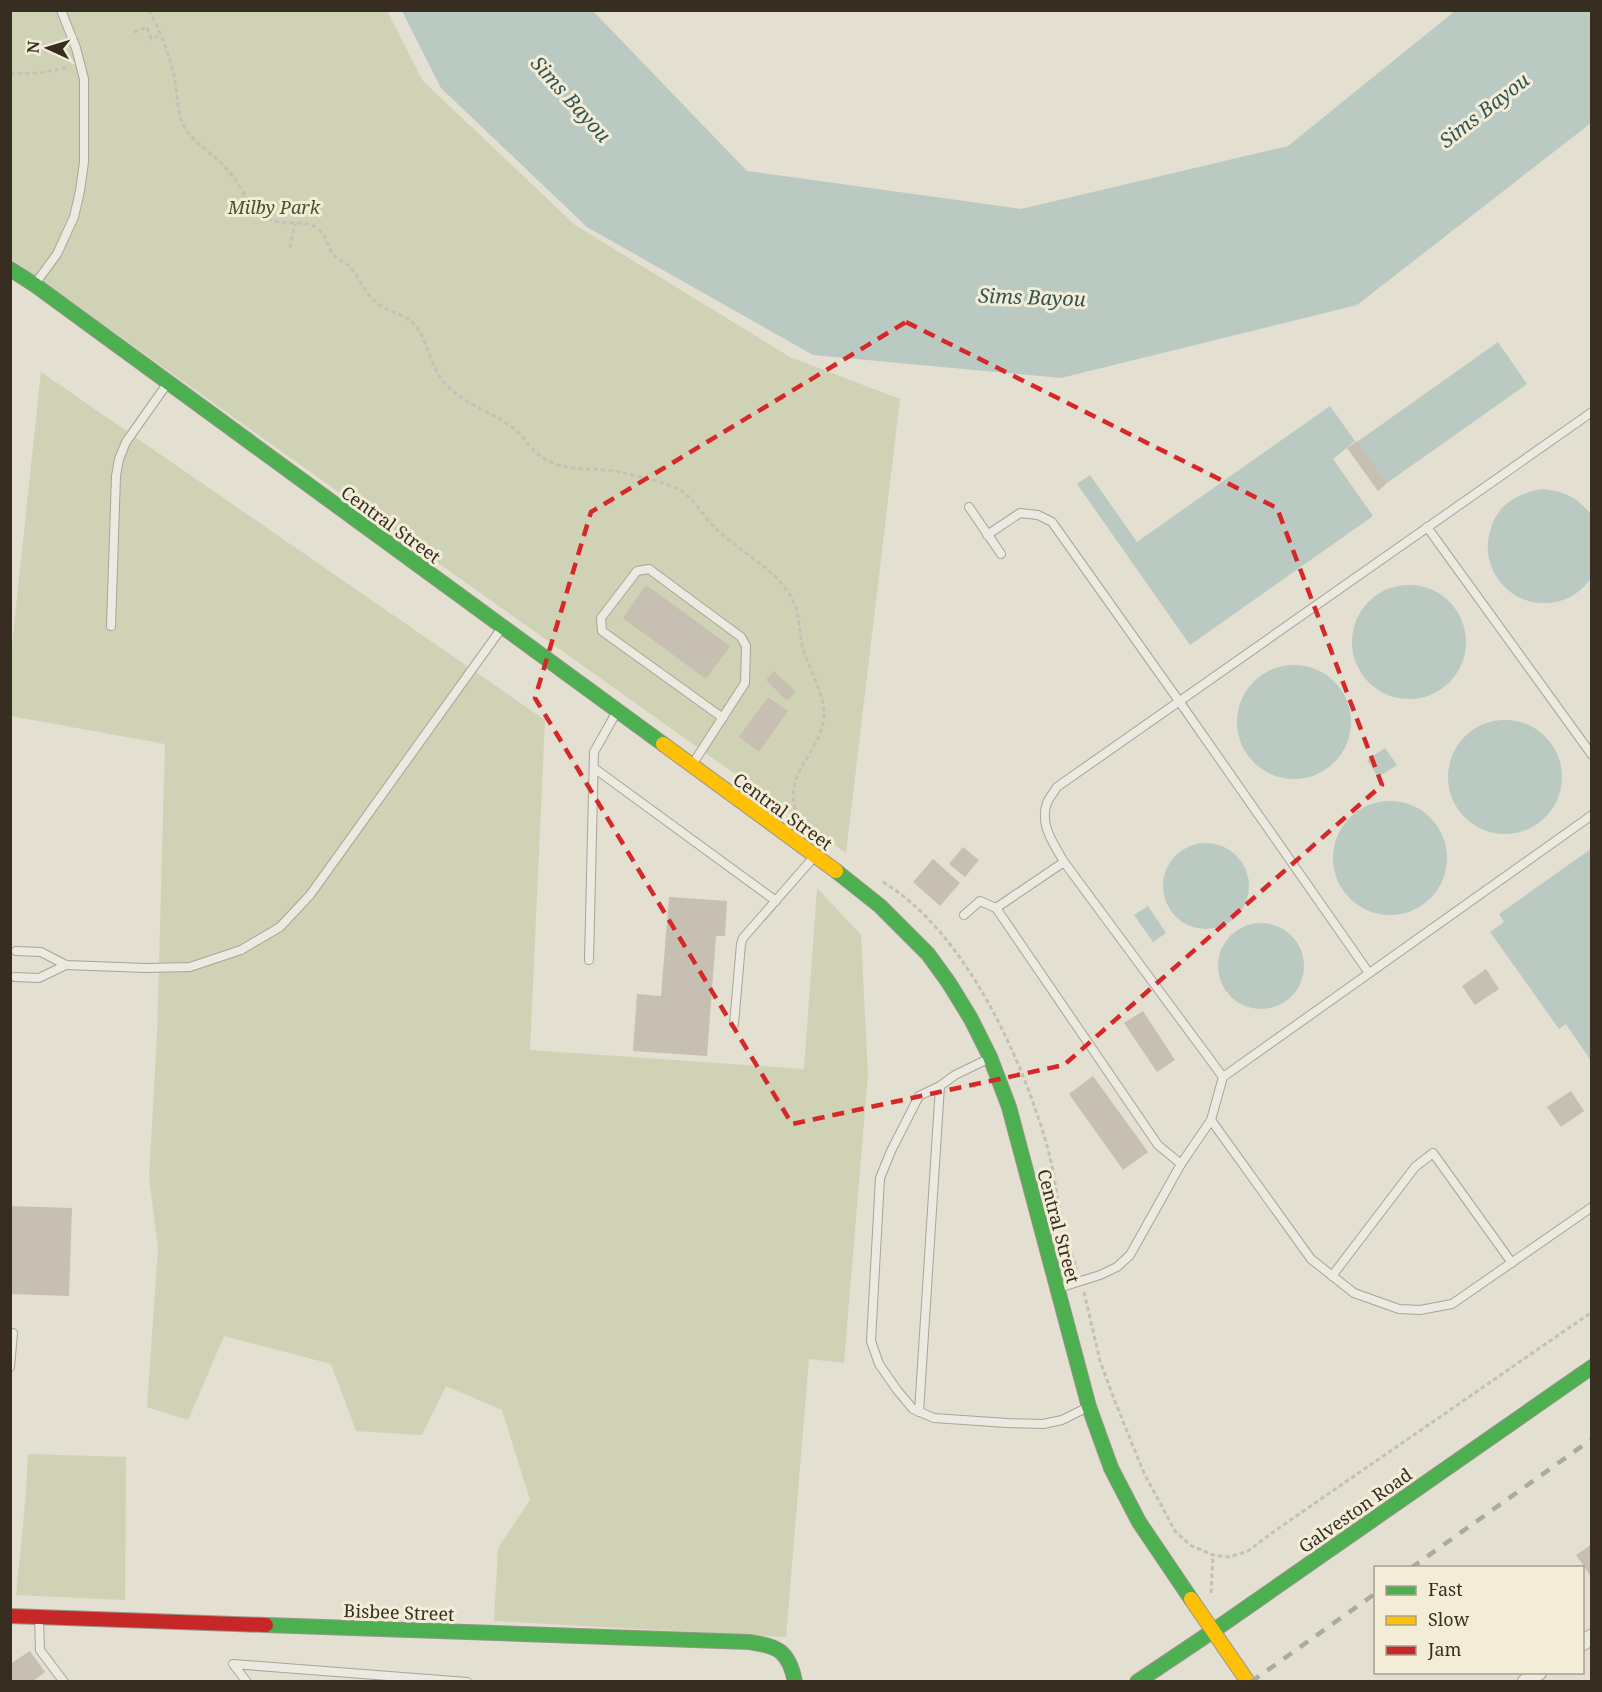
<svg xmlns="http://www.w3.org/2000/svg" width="1602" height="1692" font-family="'Noto Serif',serif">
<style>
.green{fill:#d0d2b5}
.water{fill:#bac9c1}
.building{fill:#c7bfb2}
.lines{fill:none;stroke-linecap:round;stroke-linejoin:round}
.lane-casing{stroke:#a9a499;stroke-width:10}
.street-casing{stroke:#a9a499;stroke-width:17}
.fast-casing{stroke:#989489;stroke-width:16}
.slow-casing{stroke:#989489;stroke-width:16}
.jam-casing{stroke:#989489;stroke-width:16}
.path{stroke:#c4c0b8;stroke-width:3;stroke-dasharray:4.5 3;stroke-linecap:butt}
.lane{stroke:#ece9e1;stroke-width:8}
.street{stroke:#ece9e1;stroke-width:15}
.fast{stroke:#4caf50;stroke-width:14}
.slow{stroke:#ffc107;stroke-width:14}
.jam{stroke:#c62828;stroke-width:14}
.rail{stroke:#aca9a1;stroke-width:4.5;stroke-dasharray:10 10;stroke-linecap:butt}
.marked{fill:none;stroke:#d62828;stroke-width:4.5;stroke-dasharray:12 8;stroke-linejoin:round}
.labels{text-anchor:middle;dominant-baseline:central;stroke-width:6;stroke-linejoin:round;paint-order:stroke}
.park-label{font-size:18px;font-style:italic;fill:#45512a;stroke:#f3edd8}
.street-label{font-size:18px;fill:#372d21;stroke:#f3edd8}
.water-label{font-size:20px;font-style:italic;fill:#325555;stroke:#f3edd8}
</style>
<rect width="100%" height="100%" fill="#e3dfd1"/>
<g class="green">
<polygon points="11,11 387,11 423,81 575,225 790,357 900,399 846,853 11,259"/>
<polygon points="41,372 545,720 530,1050 804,1069 817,888 861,935 868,1074 844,1363 809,1359 786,1637 494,1621 498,1548 530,1500 502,1410 446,1386 422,1435 356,1431 331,1364 224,1336 188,1420 147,1407 158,1248 149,1177 157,1036 165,744 11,716 11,654"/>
<polygon points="28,1454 126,1457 125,1600 16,1595 26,1494"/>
</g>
<g class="water">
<polygon points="402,11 593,11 747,171 1021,209 1288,146 1455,11 1591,11 1591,123 1357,305 1061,378 813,355 587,227 441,88"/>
<polygon points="1498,342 1527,384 1387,483 1357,442"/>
<polygon points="1330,406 1355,441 1333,459 1373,516 1190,645 1077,484 1090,475 1137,542"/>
<path d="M1543,489C1566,492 1576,497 1591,514V578C1581,593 1564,603 1545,603C1506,604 1478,565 1491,528C1494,518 1500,508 1509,502C1520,494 1530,491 1543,489Z"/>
<circle cx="1409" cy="642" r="57"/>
<circle cx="1294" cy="722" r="57"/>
<circle cx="1505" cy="777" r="57"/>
<polygon points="1385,748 1397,765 1378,777 1367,760"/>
<circle cx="1390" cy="858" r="57"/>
<circle cx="1206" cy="886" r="43"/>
<polygon points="1591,849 1591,1061 1566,1024 1559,1029 1490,932 1504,922 1499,914"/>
<polygon points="1148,906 1166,933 1153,942 1134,915"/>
<circle cx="1261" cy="966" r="43"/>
</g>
<g class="building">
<polygon points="1357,441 1387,483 1378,491 1347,448"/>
<polygon points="646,585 730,646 706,679 623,618"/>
<polygon points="774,671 796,692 787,701 766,680"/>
<polygon points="768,697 788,711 759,752 739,737"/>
<polygon points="963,847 979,860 965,877 949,864"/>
<polygon points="933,859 960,883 940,906 913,882"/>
<polygon points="669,897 727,901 725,936 716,936 707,1056 633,1051 637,994 661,996"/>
<polygon points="1486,969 1499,989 1475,1005 1462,986"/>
<polygon points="1143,1011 1175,1060 1157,1072 1124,1023"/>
<polygon points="1093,1076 1148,1152 1123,1170 1069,1094"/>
<polygon points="1571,1091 1584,1111 1561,1127 1547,1107"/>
<polygon points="10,1206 72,1208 69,1296 10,1294"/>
<polygon points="1592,1544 1592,1578 1576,1555"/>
<polygon points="30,1651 45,1672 32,1682 10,1682 10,1664"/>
</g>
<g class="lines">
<defs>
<g id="lane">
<polyline points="35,284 57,254 74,217 80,191 84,162 84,79 76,48 61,10"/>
<polyline points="969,507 1001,554"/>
<polyline points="1427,527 1592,755"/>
<polyline points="987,535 1020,513 1038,515 1052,522 1179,701 1369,973"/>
<polyline points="111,626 116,476 119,459 126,442 167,384"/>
<polyline points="692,765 745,683 746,646 741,637 649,569 637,571 601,618 602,631 723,718"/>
<polyline points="594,768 776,901"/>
<polyline points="996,908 1064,862"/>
<polyline points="964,915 980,901 996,908 1158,1145 1181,1164 1130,1255 1117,1267 1100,1275 1059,1288"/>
<polyline points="16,951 41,952 66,965 145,968 190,967 241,950 280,927 310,895 501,629"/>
<polyline points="589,960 594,752 616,713"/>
<polyline points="15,977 39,978 66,965"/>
<polyline points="734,1024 741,944 743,938 813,858"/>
<polyline points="988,1059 955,1075 940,1086 919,1096 891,1151 880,1178 871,1341 879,1364 897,1390 913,1409 934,1418 1007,1423 1043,1424 1062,1420 1088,1407"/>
<polyline points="1223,1077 1592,815"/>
<polyline points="1211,1120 1311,1259 1354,1293 1399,1309 1420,1310 1452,1304 1592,1207"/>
<path d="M1181,1164L1211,1120L1223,1077L1064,862C1054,844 1039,825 1047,803C1049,798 1054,792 1057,787L1592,412"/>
<polyline points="1332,1276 1415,1167 1433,1153 1512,1263"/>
<polyline points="10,1367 13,1333"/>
<polyline points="919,1412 940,1086"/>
<polyline points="39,1618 40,1650 64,1682"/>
<polyline points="247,1682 233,1664 467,1682"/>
</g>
<g id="street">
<polyline points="1582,1643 1592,1637"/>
<polyline points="1525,1682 1539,1672"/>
</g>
<g id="fast">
<polyline points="10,269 35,285 663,744"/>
<polyline points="836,871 880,906 928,954 949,983 971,1019 990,1057 1009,1107 1089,1407 1111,1468 1139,1522 1191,1599"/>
<path d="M266,1625L749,1642C778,1646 789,1651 795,1682"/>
<polyline points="1137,1682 1213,1631 1592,1367"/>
</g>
<g id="slow">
<polyline points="663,744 836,871"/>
<polyline points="1191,1599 1248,1682"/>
</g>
<polyline id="jam" points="10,1616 266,1625"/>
</defs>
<use href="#lane" class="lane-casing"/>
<use href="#street" class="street-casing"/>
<use href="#fast" class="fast-casing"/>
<use href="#slow" class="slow-casing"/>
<use href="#jam" class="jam-casing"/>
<g class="path">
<path d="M149,10C160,31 169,53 174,76C178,94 176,117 188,132C198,146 215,155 226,168C241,184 250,212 272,220C286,226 304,219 317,228C326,234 327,244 332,253C337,260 345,262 350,267C361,279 365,294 378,304C389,312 404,314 414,324C428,339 429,365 443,381C462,404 488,410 511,426C522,434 529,447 539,455C564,475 596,465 624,473C641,477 665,482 680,490C695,499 703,516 715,528C738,550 767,564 786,589C801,609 798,624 802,645C807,666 826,696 824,717C820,755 777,778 800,819"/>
<polyline points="134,32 147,27 151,39 161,35"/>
<polyline points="10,74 39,73 70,67"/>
<polyline points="290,248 295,224"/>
<path d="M883,882C967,933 1024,1062 1049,1153C1056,1181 1058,1211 1066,1239C1069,1249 1074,1258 1077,1269"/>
<polyline points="1084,1292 1100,1361 1116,1404 1144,1473 1175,1531 1190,1545 1213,1555 1229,1557 1248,1551 1276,1530 1592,1312"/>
<polyline points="1211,1593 1213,1555"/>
</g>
<use href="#lane" class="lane"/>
<use href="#street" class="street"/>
<use href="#fast" class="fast"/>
<use href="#slow" class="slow"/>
<use href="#jam" class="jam"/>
<g class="rail">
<polyline points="1411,1568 1592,1439"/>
<polyline points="1251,1682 1376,1593"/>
</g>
</g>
<path class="marked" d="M906,322L1277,508L1382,785L1064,1065L792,1124L535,698L591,512Z"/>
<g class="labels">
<g class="park-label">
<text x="274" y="207">Milby Park</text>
</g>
<g class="street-label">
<text transform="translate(391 524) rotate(36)">Central Street</text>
<text transform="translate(783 811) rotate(36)">Central Street</text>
<text transform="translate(1059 1226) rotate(75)">Central Street</text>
<text transform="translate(1355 1510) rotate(-35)">Galveston Road</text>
<text transform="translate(399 1612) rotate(2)">Bisbee Street</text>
</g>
<g class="water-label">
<text transform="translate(571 99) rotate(48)">Sims Bayou</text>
<text transform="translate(1484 110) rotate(-38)">Sims Bayou</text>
<text transform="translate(1032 297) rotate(2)">Sims Bayou</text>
</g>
</g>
<rect width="1602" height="1692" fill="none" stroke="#372d21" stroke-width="24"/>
<rect x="1374" y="1566" width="210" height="108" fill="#f3edd8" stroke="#a8a08f" stroke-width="1.5"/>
<rect x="1386" y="1586" width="30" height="9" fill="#4caf50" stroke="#a8a08f" stroke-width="1.5"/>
<text x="1428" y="1596" font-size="18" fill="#372d21">Fast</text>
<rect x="1386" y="1616" width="30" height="9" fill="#ffc107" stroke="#a8a08f" stroke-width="1.5"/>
<text x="1428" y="1626" font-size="18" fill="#372d21">Slow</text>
<rect x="1386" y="1646" width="30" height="9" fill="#c62828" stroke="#a8a08f" stroke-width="1.5"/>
<text x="1428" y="1656" font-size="18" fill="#372d21">Jam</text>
<g transform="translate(48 48) rotate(274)" stroke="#f3edd8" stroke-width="4.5" paint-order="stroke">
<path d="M0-4.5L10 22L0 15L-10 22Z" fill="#372d21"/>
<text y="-9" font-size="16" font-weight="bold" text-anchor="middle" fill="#372d21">N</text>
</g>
</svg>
